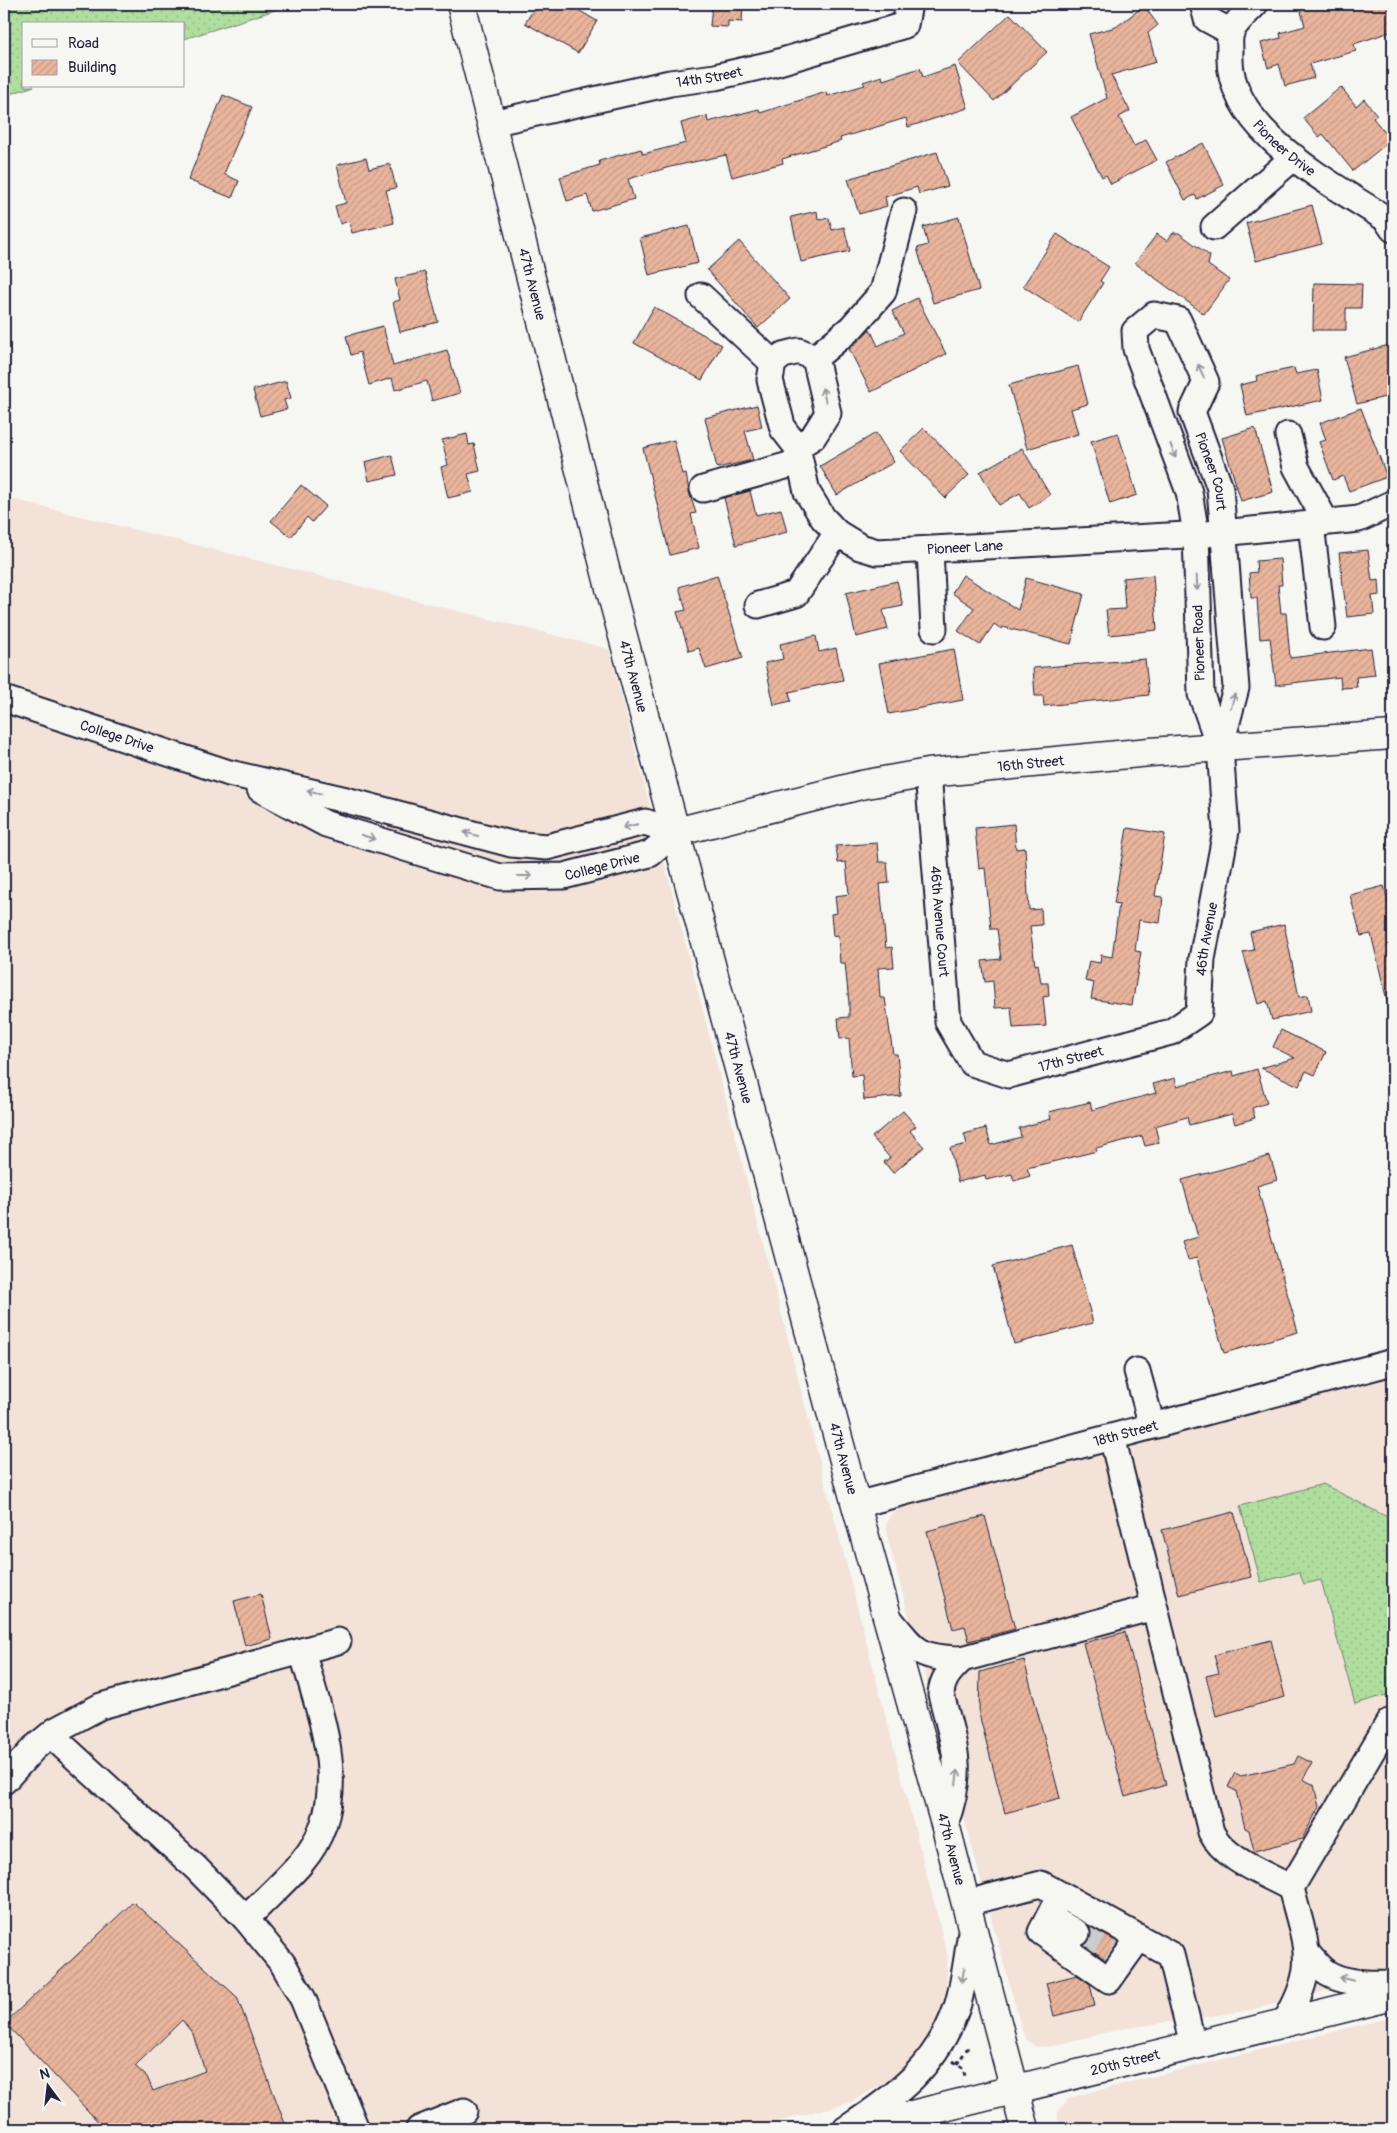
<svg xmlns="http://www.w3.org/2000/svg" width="1397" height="2133" font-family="Pangolin,sans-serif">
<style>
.built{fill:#f2e2d8}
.grass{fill:url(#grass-dots);stroke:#68806c}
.building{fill:url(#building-hatch);stroke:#22223b;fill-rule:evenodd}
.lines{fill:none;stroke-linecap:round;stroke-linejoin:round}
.minor-tunnel{stroke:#cccccd;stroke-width:25;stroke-dasharray:25 12;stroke-linecap:butt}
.minor-casing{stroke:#22223b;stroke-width:29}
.major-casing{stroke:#22223b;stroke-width:31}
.path{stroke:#22223b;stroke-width:3;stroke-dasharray:4 4;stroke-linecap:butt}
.minor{stroke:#f6f6f2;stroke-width:25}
.major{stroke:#f6f6f2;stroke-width:28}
.oneway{stroke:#9797a0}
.labels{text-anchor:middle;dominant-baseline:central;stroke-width:4;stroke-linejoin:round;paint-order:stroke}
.street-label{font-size:14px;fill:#22223b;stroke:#f6f6f2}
</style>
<defs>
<pattern id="grass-dots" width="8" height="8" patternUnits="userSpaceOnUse" patternTransform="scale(1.25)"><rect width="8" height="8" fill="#afde9e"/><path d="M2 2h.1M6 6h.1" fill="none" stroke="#96be89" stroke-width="1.8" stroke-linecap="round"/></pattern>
<pattern id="building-hatch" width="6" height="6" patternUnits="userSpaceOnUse" patternTransform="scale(1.25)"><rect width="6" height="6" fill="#eab59d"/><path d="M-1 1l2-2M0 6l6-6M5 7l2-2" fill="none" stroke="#c89b88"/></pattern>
</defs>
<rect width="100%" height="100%" fill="#f6f6f2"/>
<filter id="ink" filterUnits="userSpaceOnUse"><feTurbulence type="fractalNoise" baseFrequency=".02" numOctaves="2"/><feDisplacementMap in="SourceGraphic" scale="10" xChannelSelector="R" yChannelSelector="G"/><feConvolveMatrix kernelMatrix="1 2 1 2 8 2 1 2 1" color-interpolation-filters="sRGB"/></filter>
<g filter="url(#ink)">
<g class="built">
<polygon points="4,497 609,649 948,1957 945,2008 910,2068 849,2103 748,2129 4,2129"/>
<polygon points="1393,1375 1393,1975 1245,2011 1120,2029 1052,2046 1036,2047 1028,2041 1022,2030 889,1543 886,1525 890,1515 900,1508"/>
<polygon points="1393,2017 1393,2129 1058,2129 1058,2112 1068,2099 1079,2095"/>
</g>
<g class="grass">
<polygon points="4,4 294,4 184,39 184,24 24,24 24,86 34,86 4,96"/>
<polygon points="1323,1484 1393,1520 1393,1693 1355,1704 1321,1580 1304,1584 1299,1572 1261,1582 1240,1506"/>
</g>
<g class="building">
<polygon points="537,4 568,4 597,21 578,53 525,23"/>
<polygon points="712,4 743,4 742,22 728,21 728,27 710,26"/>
<polygon points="1299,4 1393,4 1393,31 1354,44 1356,51 1310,64 1314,78 1285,86 1279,64 1268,68 1261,43 1281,38 1280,33 1305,26"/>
<polygon points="1144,6 1158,25 1148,33 1156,62 1111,75 1130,111 1119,117 1134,146 1146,140 1157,160 1111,184 1106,175 1102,177 1071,117 1107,98 1089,34 1116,27"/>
<polygon points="1010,14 1047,52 994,101 958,63"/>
<polygon points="955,66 968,108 908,127 906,118 840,138 841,141 782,159 783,163 732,177 726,155 670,167 628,179 634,199 592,211 587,195 567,201 560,177 600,165 599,161 641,149 643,154 686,143 681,123 707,116 708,122 759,109 760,113 826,92 827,96 865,85 863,82 882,76 883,80 920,68 923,77"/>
<polygon points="1341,87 1356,106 1364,99 1377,115 1373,118 1391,140 1353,171 1323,134 1319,137 1303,118"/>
<polygon points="223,95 252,107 224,174 239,181 232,198 188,180"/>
<polygon points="1203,143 1224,185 1197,199 1195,195 1185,200 1166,162"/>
<polygon points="937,152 948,186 919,194 917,187 885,197 887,206 859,214 848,179"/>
<polygon points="366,158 369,169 390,164 396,188 386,190 394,223 352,233 349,221 340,224 335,206 346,203 337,165"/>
<polygon points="1312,205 1322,244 1256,261 1246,223"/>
<polygon points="817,211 818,220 829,218 832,230 844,227 850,251 801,262 791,217"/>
<polygon points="959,217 979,290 933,303 917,248 928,245 923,227"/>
<polygon points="689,226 698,263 649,275 640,238"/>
<polygon points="1173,233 1179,233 1210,256 1208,265 1229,280 1204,314 1135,263 1157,234 1167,241"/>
<polygon points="1057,234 1109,267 1100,281 1103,283 1078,322 1023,286"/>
<polygon points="739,241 790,299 758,328 707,270"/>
<polygon points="425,272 438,322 400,332 393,302 400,300 395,279"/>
<polygon points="1314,283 1362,284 1361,308 1346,308 1346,330 1313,330"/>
<polygon points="917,298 946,354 871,392 849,349 870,329 878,346 904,333 892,311"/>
<polygon points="654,307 722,345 702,380 634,343"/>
<polygon points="383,326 393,366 447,350 460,393 432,401 427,381 395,390 392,378 369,385 360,352 351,355 346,336"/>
<polygon points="1393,344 1393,395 1357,404 1344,357"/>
<polygon points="1078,366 1088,404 1071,409 1078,434 1027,449 1009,385"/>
<polygon points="1294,368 1296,374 1317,370 1323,400 1247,416 1240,385 1257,381 1256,376"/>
<polygon points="286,381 291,398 284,400 287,409 260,416 253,390"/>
<polygon points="757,405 762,427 745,431 753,460 717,468 705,418"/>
<polygon points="1361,408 1387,477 1349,491 1343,476 1333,480 1319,442 1326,440 1320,423"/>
<polygon points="924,428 969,475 945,498 900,451"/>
<polygon points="1255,428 1273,492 1241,501 1222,438"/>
<polygon points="876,433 894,462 837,495 820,466"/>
<polygon points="1118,433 1137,495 1110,504 1091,441"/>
<polygon points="467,434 469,445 474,444 480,471 468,474 473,492 448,498 441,467 448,465 442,440"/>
<polygon points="674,440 682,474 686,473 689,492 696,513 691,514 699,548 670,555 643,448"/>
<polygon points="1022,448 1050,495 1029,508 1020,493 999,505 980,472"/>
<polygon points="392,455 397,475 369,481 365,462"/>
<polygon points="301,485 326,506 312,522 307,517 291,537 271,521"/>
<polygon points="750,491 756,515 781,509 787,532 736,545 724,498"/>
<polygon points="1368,550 1372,581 1379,580 1380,595 1372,596 1374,614 1347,617 1339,553"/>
<polygon points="1280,559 1282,585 1278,585 1281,613 1286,613 1290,658 1371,648 1375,675 1356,677 1357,687 1341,688 1340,677 1276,685 1270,638 1260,639 1257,598 1251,598 1249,573 1257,572 1256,561"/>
<polygon points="717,575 743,658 706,669 699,648 689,651 677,612 686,610 679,587"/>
<polygon points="963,575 1018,610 1026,578 1084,594 1071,644 1003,627 1002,629 994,624 980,645 958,631 974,608 952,593"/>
<polygon points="1153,575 1157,630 1109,635 1106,610 1125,609 1123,578"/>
<polygon points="897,581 903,606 883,610 888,629 856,637 846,593"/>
<polygon points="816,636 819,652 836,648 843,680 789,692 791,701 774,705 765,663 783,659 780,644"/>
<polygon points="954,649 963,700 889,714 879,663"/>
<polygon points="1145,659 1149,695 1044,706 1043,696 1035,696 1033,668"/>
<polygon points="1014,824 1016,849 1025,848 1029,910 1041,909 1042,925 1030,926 1035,965 1038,964 1041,983 1048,983 1049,996 1043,997 1046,1026 1013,1028 1011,1007 995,1008 993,981 985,982 982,961 1001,959 997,929 991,929 985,868 979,869 975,828"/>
<polygon points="1127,828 1165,834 1155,896 1163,897 1160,923 1139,920 1135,951 1141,952 1132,1005 1091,999 1094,983 1085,981 1089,961 1100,963 1101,955 1112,957 1119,904 1114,903"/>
<polygon points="877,843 879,862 887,862 889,883 880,884 886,948 892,947 894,967 878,968 880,998 885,998 893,1054 897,1054 901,1096 864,1100 862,1075 852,1076 849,1038 840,1039 838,1018 849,1017 849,1003 845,963 840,963 838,935 833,936 831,914 837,913 835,896 849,894 846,862 838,863 836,846"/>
<polygon points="1384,886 1390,909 1393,908 1393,1009 1389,1009 1371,934 1361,936 1350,895"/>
<polygon points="1284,924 1299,997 1308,995 1311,1011 1272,1020 1267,1001 1258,1004 1243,952 1254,950 1250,932"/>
<polygon points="1281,1030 1326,1052 1315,1075 1306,1071 1299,1086 1261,1068 1295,1058 1273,1047"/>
<polygon points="1257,1069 1267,1103 1252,1108 1255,1118 1235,1124 1232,1114 1189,1125 1187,1117 1155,1126 1159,1143 1145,1146 1142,1136 1096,1148 1097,1151 1027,1168 1030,1176 1014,1181 1012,1174 986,1180 985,1175 958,1182 950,1148 967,1144 964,1134 986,1128 991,1145 1021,1137 1019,1128 1051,1119 1049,1112 1090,1102 1092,1110 1156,1093 1153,1084 1175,1078 1177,1086 1233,1071 1234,1076"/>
<polygon points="903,1111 916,1126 910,1131 924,1147 893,1173 884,1162 890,1158 872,1137"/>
<polygon points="1270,1156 1277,1180 1257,1186 1298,1332 1224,1353 1197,1258 1188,1260 1182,1242 1198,1237 1182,1180"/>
<polygon points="1072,1245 1093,1323 1014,1344 993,1266"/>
<polygon points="1234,1512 1251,1577 1179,1595 1162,1530"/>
<polygon points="985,1516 1015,1629 969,1641 965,1626 953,1629 927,1531"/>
<polygon points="261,1594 272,1639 245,1646 234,1601"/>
<polygon points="1125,1632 1166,1785 1125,1797 1083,1643"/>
<polygon points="1271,1640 1285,1697 1216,1716 1206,1676 1219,1673 1214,1655"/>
<polygon points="1024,1660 1060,1798 1005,1813 979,1714 980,1672"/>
<polygon points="1298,1756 1312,1763 1303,1779 1314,1785 1319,1807 1302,1839 1254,1851 1249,1830 1245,1828 1236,1791 1228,1787 1235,1773 1241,1776 1294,1764"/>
<path d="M133,1902L237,1997L287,2129H105L5,2023ZM182,2020L193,2034L205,2071L153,2091L147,2077L135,2066Z"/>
<polygon points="1090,1927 1118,1942 1106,1960 1085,1945 1090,1940"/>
<polygon points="1077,1975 1090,1984 1095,2006 1054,2016 1046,1983"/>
</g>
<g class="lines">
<polyline class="minor-tunnel" points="1077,1933 1111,1955"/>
<defs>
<g id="minor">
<polyline points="1203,4 1207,19 1231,32"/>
<path id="s1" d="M1255,4C1248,12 1234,23 1231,33C1229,38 1230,46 1230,52C1225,130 1330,182 1386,219L1393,229"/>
<path id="s2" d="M492,123L670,83L715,77L772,64L905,25L909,4"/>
<polyline points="1214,227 1294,157"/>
<polyline points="701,296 773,363"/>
<polyline points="815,358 851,328 883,292 904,211"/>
<polyline points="1288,435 1296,467 1326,522"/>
<path id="s3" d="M797,447L813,437L828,413L815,358L799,351L783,355L773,363L770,380L783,429L797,447L807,492L823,518L837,533L860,547L877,552L1222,533L1359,519L1393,503"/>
<polyline points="703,489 800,462"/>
<polyline points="1311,524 1323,627"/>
<polyline points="930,550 934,629"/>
<polyline points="758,605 796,594 837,533"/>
<path id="s4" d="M4,699L229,773L346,800L511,844L547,847L645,822L676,832"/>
<path id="s5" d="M928,773L948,1022L972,1063L1009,1075L1171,1032L1199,1013L1202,959L1226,831L1220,748L1201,694L1196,534L1189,492L1136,349L1135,331L1154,315L1178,320L1206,382L1192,412L1220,488L1236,688L1220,748"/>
<path id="s6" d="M260,789L326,824L500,877L564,876L650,854L676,832"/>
<polyline points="1137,1371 1152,1426"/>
<path d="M1112,1437L1211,1832C1225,1860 1264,1873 1291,1888"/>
<path id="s7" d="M856,1505L1393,1362"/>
<path d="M886,1615C916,1650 915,1658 962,1659L1154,1607"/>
<polyline points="51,1735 196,1868 246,1919 283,1964 303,1999 356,2129"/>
<polyline points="4,1781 34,1748 56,1730 101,1706 338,1641"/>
<path d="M945,1824C965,1769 955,1749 941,1694C942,1678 951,1670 962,1659"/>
<polyline points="1060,1895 1041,1932 1109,1980 1139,1938"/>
<polyline points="966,1903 1041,1884 1171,1955 1193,2045"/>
<polyline points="1049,1917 1077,1933"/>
<path d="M246,1919C264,1900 285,1882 302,1862C355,1800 321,1719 302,1651"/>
<path d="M1307,1953C1312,1959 1318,1966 1324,1971C1341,1984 1372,1984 1393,1983"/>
<path d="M1285,2022C1319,1966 1306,1947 1291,1888L1389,1722L1393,1721"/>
<polyline points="419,2129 464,2111"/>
<path d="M846,2129C896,2096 937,2066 957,2007C965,1981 967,1953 972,1927"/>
</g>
<g id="major">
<path id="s8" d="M461,4L610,588L856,1505L945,1824L1025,2129"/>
<path id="s9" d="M676,832L861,785L928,773L1150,752L1393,735"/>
<path id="s10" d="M855,2129L1393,1996"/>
</g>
</defs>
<use href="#minor" class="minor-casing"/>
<use href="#major" class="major-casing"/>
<g class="path">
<polyline points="953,2061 963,2068 965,2076"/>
<polyline points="957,2064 967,2049 972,2048"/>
</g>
<use href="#minor" class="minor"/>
<use href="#major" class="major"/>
</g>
<defs><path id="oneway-shaft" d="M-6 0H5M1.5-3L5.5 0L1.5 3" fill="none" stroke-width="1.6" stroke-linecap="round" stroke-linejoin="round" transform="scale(1.25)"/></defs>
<g class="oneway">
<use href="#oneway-shaft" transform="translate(1201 371) rotate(-114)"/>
<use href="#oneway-shaft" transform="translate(824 395) rotate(-104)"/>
<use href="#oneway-shaft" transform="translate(1173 451) rotate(70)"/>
<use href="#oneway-shaft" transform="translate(1197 583) rotate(88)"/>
<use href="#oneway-shaft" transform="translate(1233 701) rotate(-75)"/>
<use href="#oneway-shaft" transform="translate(314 792) rotate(-167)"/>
<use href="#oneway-shaft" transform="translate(630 826) rotate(166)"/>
<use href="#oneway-shaft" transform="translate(471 834) rotate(-165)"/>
<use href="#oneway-shaft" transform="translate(368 837) rotate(18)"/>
<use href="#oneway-shaft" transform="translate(525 876)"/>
<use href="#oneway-shaft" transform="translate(957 1777) rotate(-84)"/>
<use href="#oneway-shaft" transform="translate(963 1975) rotate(101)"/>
<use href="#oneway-shaft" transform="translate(1346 1979) rotate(-167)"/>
</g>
</g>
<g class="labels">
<g class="street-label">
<text stroke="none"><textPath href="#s2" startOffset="222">14th Street</textPath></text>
<text stroke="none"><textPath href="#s1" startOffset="172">Pioneer Drive</textPath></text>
<text stroke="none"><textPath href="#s8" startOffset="289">47th Avenue</textPath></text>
<text stroke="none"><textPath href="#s5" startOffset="1449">Pioneer Court</textPath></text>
<text stroke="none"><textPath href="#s3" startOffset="471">Pioneer Lane</textPath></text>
<text transform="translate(1199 643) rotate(-92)">Pioneer Road</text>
<text stroke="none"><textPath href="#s8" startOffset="694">47th Avenue</textPath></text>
<text stroke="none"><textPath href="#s4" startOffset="119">College Drive</textPath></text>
<text stroke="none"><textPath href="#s9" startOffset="362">16th Street</textPath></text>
<text stroke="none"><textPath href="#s6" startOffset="360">College Drive</textPath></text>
<text stroke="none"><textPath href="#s5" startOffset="149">46th Avenue Court</textPath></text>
<text stroke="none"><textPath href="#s5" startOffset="612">46th Avenue</textPath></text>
<text stroke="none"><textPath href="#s5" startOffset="400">17th Street</textPath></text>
<text stroke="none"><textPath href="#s8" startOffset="1099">47th Avenue</textPath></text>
<text stroke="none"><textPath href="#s7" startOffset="279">18th Street</textPath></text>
<text stroke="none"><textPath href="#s8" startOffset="1504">47th Avenue</textPath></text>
<text stroke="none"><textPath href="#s8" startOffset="1909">47th Avenue</textPath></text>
<text stroke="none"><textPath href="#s10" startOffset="278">20th Street</textPath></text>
</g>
</g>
<rect width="1397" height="2133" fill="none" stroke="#f6f6f2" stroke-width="20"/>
<rect x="10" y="10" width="1377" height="2113" fill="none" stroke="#22223b" stroke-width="2" filter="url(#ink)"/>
<rect x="22" y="22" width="162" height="65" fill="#f6f6f2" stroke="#a1a1a9"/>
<rect x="32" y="39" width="25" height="8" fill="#f6f6f2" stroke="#a1a1a9"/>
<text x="68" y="48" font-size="15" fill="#22223b">Road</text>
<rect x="32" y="60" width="25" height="15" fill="url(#building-hatch)" stroke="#a1a1a9"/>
<text x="68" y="72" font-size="15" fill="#22223b">Building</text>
<g transform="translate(48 2086) rotate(345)" stroke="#f6f6f2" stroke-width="4" paint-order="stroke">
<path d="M0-4L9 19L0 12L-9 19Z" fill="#22223b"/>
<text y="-8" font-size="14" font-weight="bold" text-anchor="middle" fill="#22223b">N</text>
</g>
</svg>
